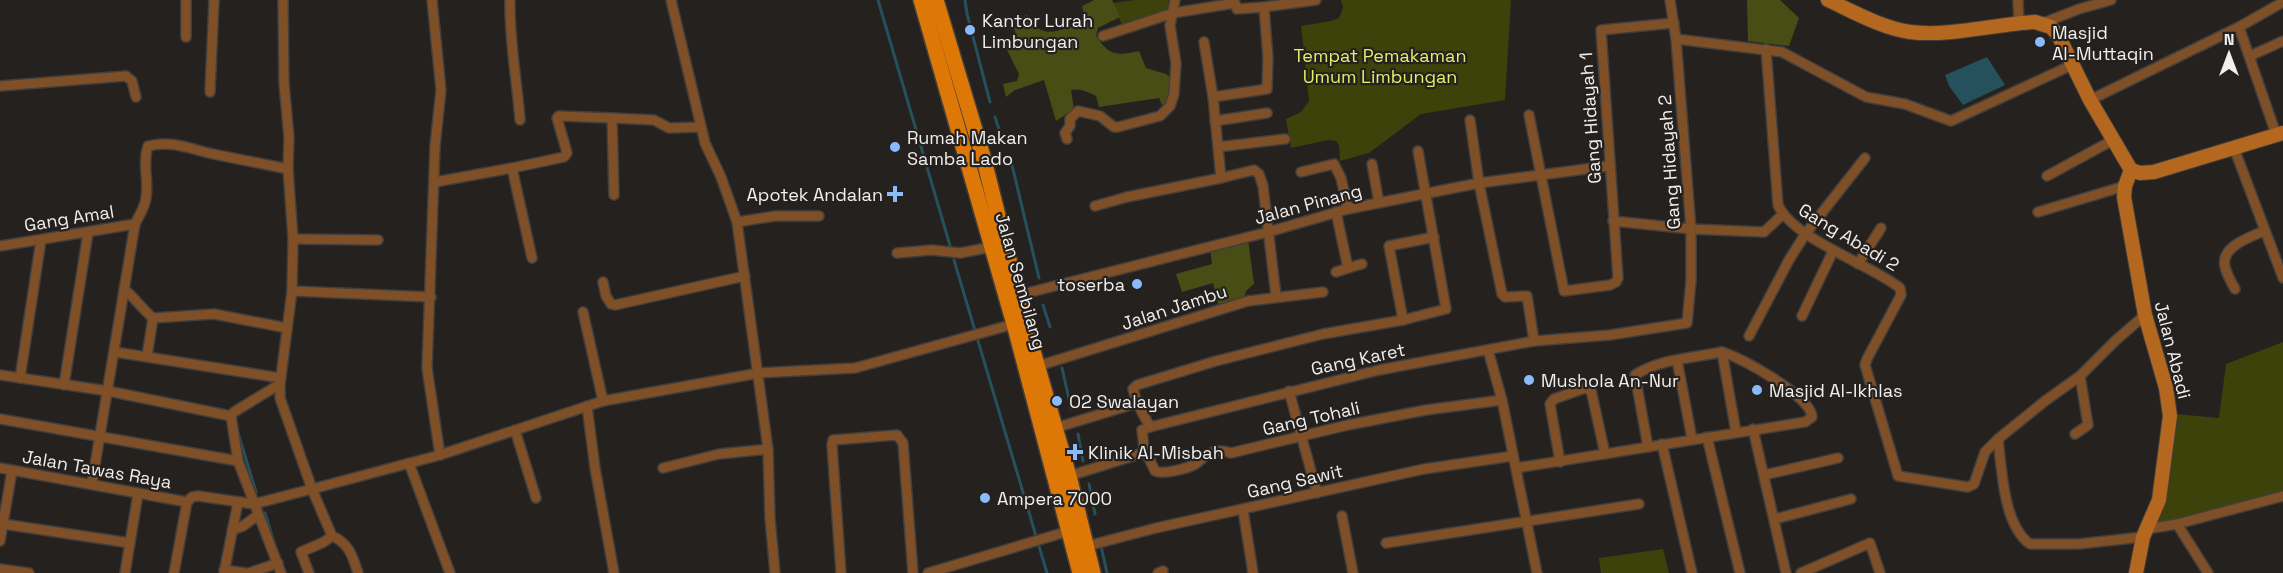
<svg xmlns="http://www.w3.org/2000/svg" width="2283" height="573" font-family="'Space Grotesk',sans-serif">
<style>
.green{fill:#3d410a}
.forest{fill:#484d15}
.water{fill:#25515c}
.lines{fill:none;stroke-linecap:round;stroke-linejoin:round}
.stream{stroke:#25515c;stroke-width:3}
.street-casing{stroke:#413e3c;stroke-width:12}
.secondary-casing{stroke:#413e3c;stroke-width:16}
.primary-casing{stroke:#413e3c;stroke-width:18}
.street{stroke:#7f4f27;stroke-width:9}
.secondary{stroke:#b4671f;stroke-width:14}
.primary{stroke:#dd7806;stroke-width:15}
.poi-dot{fill:#89bafc;stroke:#24211f;stroke-width:2}
.labels{text-anchor:middle;dominant-baseline:central;stroke-width:4.5;stroke-linejoin:round;paint-order:stroke}
.poi-label{font-size:18px;fill:#f1efee;stroke:#24211f;text-anchor:start}
.park-label{font-size:18px;fill:#e3ef67;stroke:#24211f}
.street-label{font-size:18px;fill:#f1efee;stroke:#24211f}
</style>
<rect width="100%" height="100%" fill="#24211f"/>
<g class="green">
<polygon points="1135,0 1169,0 1167,13 1124,29 1112,3"/>
<polygon points="1341,0 1511,0 1505,100 1421,114 1369,153 1340,161 1339,145 1336,141 1328,140 1291,148 1286,119 1301,112 1309,101 1301,26 1331,21 1339,18 1343,8"/>
<polygon points="2283,342 2283,493 2171,522 2152,524 2176,414 2219,418 2226,364"/>
<polygon points="1663,549 1669,573 1601,573 1599,558"/>
</g>
<g class="forest">
<path d="M1094,0H1112L1120,17L1098,28L1096,36C1110,56 1116,56 1139,51L1146,68L1166,74L1172,79L1168,104L1163,108L1159,98L1099,107L1096,96C1088,92 1080,88 1071,90L1074,109L1056,121L1044,80L1015,90L1006,97L1003,84L1017,81L1019,74L1006,48L1019,44L1012,21L1027,15C1042,42 1059,30 1083,22L1085,19L1082,6Z"/>
<polygon points="1747,0 1780,0 1799,18 1789,46 1748,41"/>
<polygon points="1248,239 1254,284 1246,291 1244,299 1219,307 1213,283 1182,292 1176,274 1212,264 1210,248"/>
</g>
<polygon class="water" points="1987,57 2005,85 1963,105 1949,86 1945,75"/>
<g class="lines">
<g class="stream">
<polyline points="878,0 951,249"/>
<polyline points="965,0 967,14 990,102"/>
<polyline points="995,117 1003,142"/>
<polyline points="1012,165 1039,278"/>
<polyline points="954,260 1047,573"/>
<polyline points="1043,305 1050,327"/>
<polyline points="1062,368 1071,408"/>
<polyline points="238,433 256,492"/>
<polyline points="1078,434 1083,461"/>
<polyline points="1089,484 1095,514"/>
<polyline points="265,513 276,549"/>
<polyline points="1101,546 1107,573"/>
</g>
<defs>
<g id="street">
<polyline points="186,0 186,37"/>
<polyline points="283,0 284,84 289,137 288,169 293,239 292,291 280,384 280,398 312,489 440,455 603,401 759,373 855,368 1014,324"/>
<polyline points="432,0 441,90 435,146 427,368 440,455"/>
<path d="M510,0C509,40 517,80 520,120"/>
<polyline points="671,0 705,143 721,177 737,222 768,449 770,518 775,573"/>
<polyline points="2018,0 2019,23"/>
<polyline points="2043,23 2079,9 2111,0"/>
<polyline points="2239,27 2276,134"/>
<polyline points="1103,36 1173,13 1235,3 1237,9 1264,7"/>
<polyline points="1676,39 1782,52 1866,97 1905,104 1951,121 2072,65"/>
<polyline points="1204,42 1213,97"/>
<path d="M1766,49L1778,205C1793,239 1870,264 1900,288L1901,295L1867,359L1865,365L1898,476L1968,487L1974,484L1985,452L1998,439L2045,401L2080,376L2115,341L2145,315"/>
<polyline points="2250,56 2283,41"/>
<polyline points="0,86 126,76 132,81 136,97"/>
<polyline points="210,92 214,0"/>
<polyline points="2090,100 2239,27 2283,2"/>
<polyline points="1529,115 1564,291 1610,285 1616,282 1618,278 1601,30 1674,23"/>
<polyline points="612,118 654,120 669,128 701,127"/>
<polyline points="1470,120 1479,183 1502,294 1505,297 1527,296 1534,341"/>
<polyline points="1215,121 1267,113"/>
<polyline points="1067,139 1065,133 1070,126 1070,119 1078,111 1100,116 1114,127 1118,127 1160,116 1170,106 1174,94 1176,63 1170,26 1175,0"/>
<polyline points="1218,147 1285,139"/>
<polyline points="2234,148 2283,278"/>
<polyline points="1372,164 1379,203"/>
<polyline points="512,168 532,258"/>
<polyline points="1301,172 1334,164 1341,178 1348,209"/>
<polyline points="2047,176 2113,140"/>
<polyline points="435,182 512,168 564,157 567,153 566,149 557,118 559,116 612,118 614,195"/>
<polyline points="1095,206 1127,197 1221,178"/>
<polyline points="2038,212 2125,186"/>
<polyline points="1613,221 1691,229 1764,232 1782,215"/>
<polyline points="737,222 775,216 819,216"/>
<polyline points="293,239 378,240"/>
<polyline points="0,246 135,224"/>
<polyline points="897,253 932,250 960,253 992,247"/>
<polyline points="1858,264 1881,228"/>
<polyline points="1348,268 1362,264"/>
<polyline points="1336,272 1348,268 1336,212"/>
<polyline points="603,282 606,296 611,304 615,305 745,276"/>
<path d="M124,289C135,298 142,309 153,318L214,314L287,328"/>
<path d="M2235,289C2231,282 2227,274 2225,267C2220,246 2251,237 2264,231"/>
<polyline points="292,291 431,297"/>
<polyline points="1019,295 1268,232 1348,209 1479,183 1609,166"/>
<polyline points="1276,296 1263,186 1259,174 1254,170 1221,178 1213,97 1267,89 1268,58 1264,7 1316,0"/>
<polyline points="583,312 603,401"/>
<polyline points="1802,316 1833,251"/>
<polyline points="1403,320 1389,246 1434,237"/>
<polyline points="1749,336 1789,260 1806,233 1865,158"/>
<polyline points="1488,350 1502,400 1537,573"/>
<polyline points="115,352 281,378"/>
<polyline points="147,356 153,318"/>
<polyline points="1677,360 1692,439"/>
<polyline points="1038,366 1248,301 1323,292"/>
<polyline points="0,375 108,391 231,416"/>
<polyline points="20,378 41,240"/>
<polyline points="280,384 234,412 231,416 238,461 281,573"/>
<polyline points="64,385 88,233"/>
<polyline points="1289,391 1317,493"/>
<polyline points="1137,403 1133,389 1137,385 1216,361 1323,334 1403,320 1446,309 1418,151"/>
<polyline points="587,406 595,468 614,573"/>
<polyline points="0,419 238,461"/>
<path d="M1150,427L1142,430L1144,448L1155,471C1163,475 1190,468 1197,463C1208,453 1216,448 1231,453L1348,425L1426,410L1502,400"/>
<polyline points="1055,428 1137,403 1150,427 1379,370 1534,341 1610,335 1687,323 1691,281 1691,229 1676,39 1670,0"/>
<polyline points="1753,429 1786,573"/>
<polyline points="515,430 536,498"/>
<polyline points="2075,434 2088,425 2080,376"/>
<polyline points="1707,437 1740,573"/>
<path d="M1998,439C2002,469 2003,525 2030,544H2078L2143,537"/>
<polyline points="1662,444 1692,573"/>
<path d="M1648,447L1635,375C1659,359 1693,358 1722,352"/>
<polyline points="1560,462 1550,404 1554,399 1585,388 1591,390 1605,454"/>
<polyline points="409,463 450,573"/>
<polyline points="0,468 187,502"/>
<polyline points="663,468 719,454 768,449"/>
<path d="M1516,468L1805,422L1812,417C1812,397 1741,357 1722,352L1736,432"/>
<polyline points="1764,475 1838,458"/>
<polyline points="1069,476 1146,452"/>
<path d="M92,483L135,224C139,216 145,207 146,198C149,180 142,163 148,146C174,140 189,149 213,154C238,159 263,164 288,169"/>
<path d="M187,502L192,497L198,496L254,504L312,489L332,536C349,543 353,557 358,573"/>
<polyline points="1243,510 1253,573"/>
<polyline points="1342,516 1353,573"/>
<polyline points="1775,519 1851,499"/>
<polyline points="3,524 130,543"/>
<polyline points="2177,524 2208,573"/>
<polyline points="2147,529 2177,524 2283,496"/>
<polyline points="232,530 243,526 258,515"/>
<polyline points="0,541 12,471"/>
<polyline points="1386,543 1639,504"/>
<polyline points="1087,546 1156,528 1424,469 1513,456"/>
<polyline points="0,569 29,573"/>
<polyline points="224,570 246,573"/>
<polyline points="125,573 138,494"/>
<polyline points="174,573 187,502"/>
<polyline points="224,573 238,502"/>
<polyline points="249,573 278,563"/>
<polyline points="309,573 301,552 324,542 332,536"/>
<polyline points="841,573 832,445 833,440 897,435 903,443 913,573"/>
<polyline points="928,573 1069,531"/>
<polyline points="1158,573 1163,571"/>
<polyline points="1801,573 1870,543 1880,573"/>
</g>
<g id="secondary">
<path d="M1828,0C1854,12 1882,28 1910,32C1948,37 1997,24 2035,22L2051,27L2058,35L2090,100L2131,170L2140,173L2154,172L2283,133"/>
<polyline points="2131,170 2125,186 2124,197 2145,315 2166,388 2170,416 2159,500 2143,537 2136,573"/>
</g>
<g id="primary">
<polyline points="921,0 1014,324 1080,573"/>
<polyline points="936,0 984,160 1025,323 1069,476 1093,573"/>
</g>
</defs>
<use href="#street" class="street-casing"/>
<use href="#secondary" class="secondary-casing"/>
<use href="#primary" class="primary-casing"/>
<use href="#street" class="street"/>
<use href="#secondary" class="secondary"/>
<use href="#primary" class="primary"/>
</g>
<g class="poi-dot">
<circle cx="970" cy="30" r="6"/>
<circle cx="2040" cy="42" r="6"/>
<circle cx="895" cy="147" r="6"/>
<path d="M892 185h6v6h6v6h-6v6h-6v-6h-6v-6h6z"/>
<circle cx="1137" cy="284" r="6"/>
<circle cx="1529" cy="380" r="6"/>
<circle cx="1757" cy="390" r="6"/>
<circle cx="1057" cy="401" r="6"/>
<path d="M1072 443h6v6h6v6h-6v6h-6v-6h-6v-6h6z"/>
<circle cx="985" cy="498" r="6"/>
</g>
<g class="labels">
<g class="poi-label">
<text x="982" y="20">Kantor Lurah<tspan x="982" dy="21">Limbungan</tspan></text>
<text x="2052" y="32">Masjid<tspan x="2052" dy="21">Al-Muttaqin</tspan></text>
<text x="907" y="137">Rumah Makan<tspan x="907" dy="21">Samba Lado</tspan></text>
<text x="883" y="194" text-anchor="end">Apotek Andalan</text>
<text x="1125" y="284" text-anchor="end">toserba</text>
<text x="1541" y="380">Mushola An-Nur</text>
<text x="1769" y="390">Masjid Al-Ikhlas</text>
<text x="1069" y="401">O2 Swalayan</text>
<text x="1088" y="452">Klinik Al-Misbah</text>
<text x="997" y="498">Ampera 7000</text>
</g>
<g class="park-label">
<text x="1380" y="55">Tempat Pemakaman<tspan x="1380" dy="21">Umum Limbungan</tspan></text>
</g>
<g class="street-label">
<text transform="translate(1590 118) rotate(-94)">Gang Hidayah 1</text>
<text transform="translate(1669 162) rotate(-94)">Gang Hidayah 2</text>
<text transform="translate(1308 204) rotate(-15)">Jalan Pinang</text>
<text transform="translate(69 218) rotate(-9)">Gang Amal</text>
<text transform="translate(1849 237) rotate(31)">Gang Abadi 2</text>
<text transform="translate(1021 281) rotate(74)">Jalan Sembilang</text>
<text transform="translate(1174 307) rotate(-18)">Jalan Jambu</text>
<text transform="translate(2173 350) rotate(76)">Jalan Abadi</text>
<text transform="translate(1358 359) rotate(-12)">Gang Karet</text>
<text transform="translate(1311 418) rotate(-13)">Gang Tohali</text>
<text transform="translate(97 469) rotate(10)">Jalan Tawas Raya</text>
<text transform="translate(1295 481) rotate(-13)">Gang Sawit</text>
</g>
</g>
<g transform="translate(2229 54)" stroke="#24211f" stroke-width="4.5" paint-order="stroke">
<path d="M0-4.5L10 22L0 15L-10 22Z" fill="#f1efee"/>
<text y="-9" font-size="16" font-weight="bold" text-anchor="middle" fill="#f1efee">N</text>
</g>
</svg>
